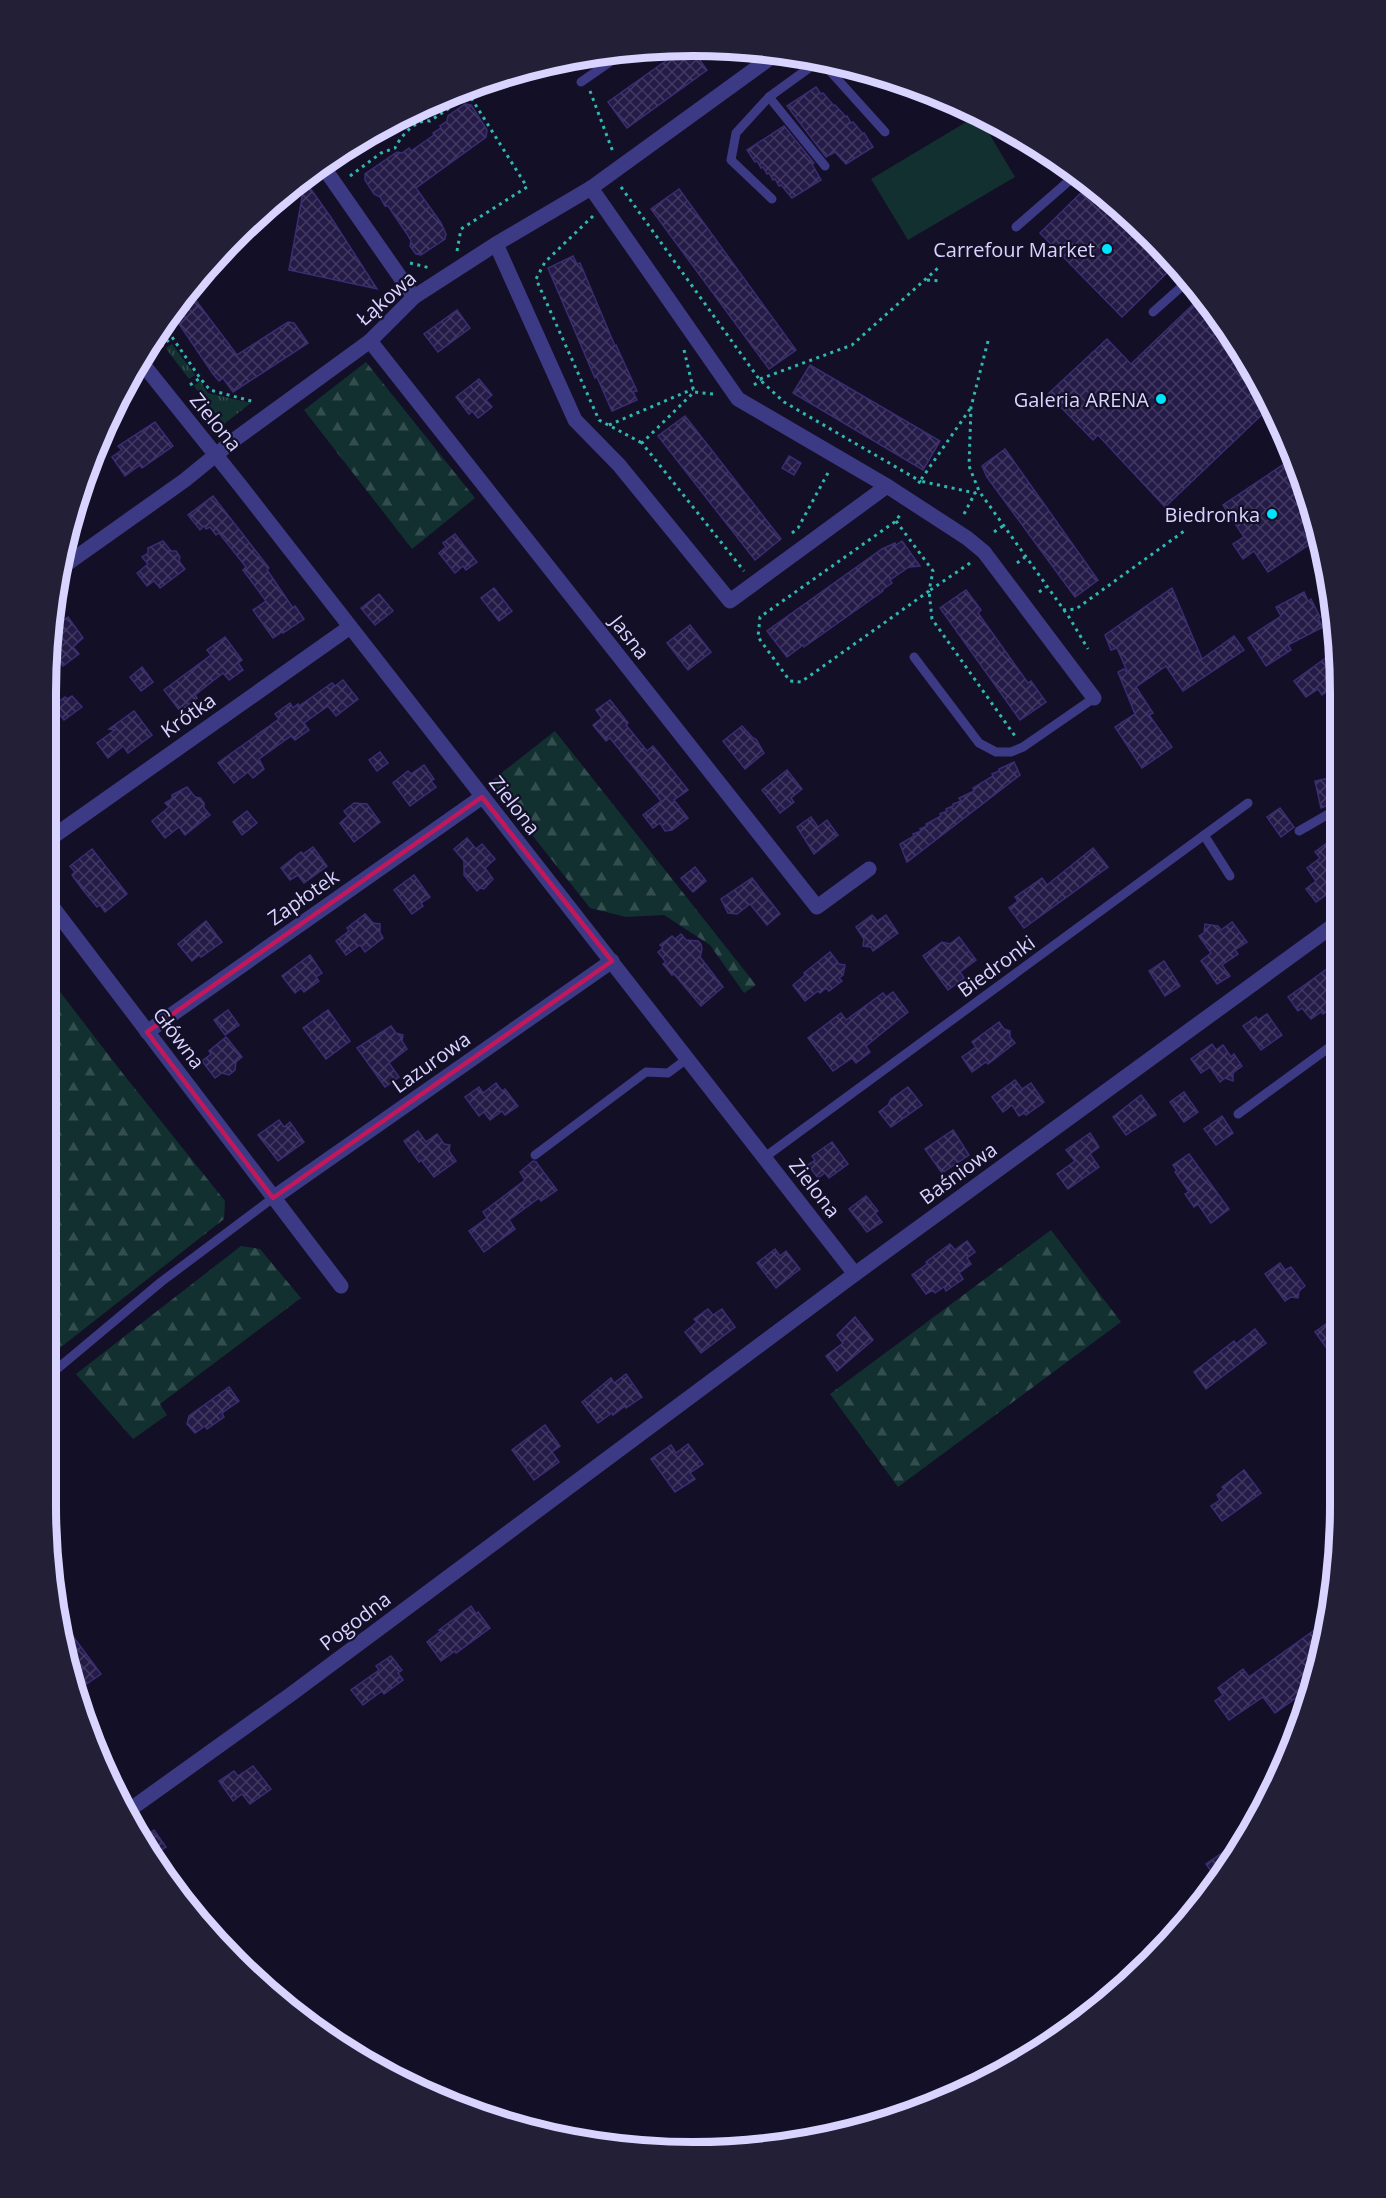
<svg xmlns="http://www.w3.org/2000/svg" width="1386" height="2198" font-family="'Open Sans',sans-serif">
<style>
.grass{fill:url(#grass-tufts)}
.forest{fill:url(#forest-firs)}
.park{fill:#12302f}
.building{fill:url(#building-cross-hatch);stroke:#3b2d73;stroke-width:1.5}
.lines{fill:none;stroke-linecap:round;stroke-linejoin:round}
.path{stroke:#2fb8b0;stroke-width:3;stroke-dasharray:3 4.5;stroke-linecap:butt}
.service{stroke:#3d3a85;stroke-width:9}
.minor{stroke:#3d3a85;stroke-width:15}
.marked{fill:none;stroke:#c2185b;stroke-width:4.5;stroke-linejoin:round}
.poi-dot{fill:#00e5ff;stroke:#130f26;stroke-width:2}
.labels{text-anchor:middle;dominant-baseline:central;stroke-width:4.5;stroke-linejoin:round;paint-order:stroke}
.poi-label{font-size:20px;fill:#d9d4ff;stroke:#130f26;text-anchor:end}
.street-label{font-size:20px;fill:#d9d4ff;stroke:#130f26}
.rim{fill:none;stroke:#d9d4ff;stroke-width:8}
</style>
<defs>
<pattern id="grass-tufts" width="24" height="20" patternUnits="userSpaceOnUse" patternTransform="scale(1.5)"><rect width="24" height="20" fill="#12302f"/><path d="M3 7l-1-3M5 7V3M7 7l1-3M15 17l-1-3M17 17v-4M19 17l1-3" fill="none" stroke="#344d4e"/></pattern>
<pattern id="forest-firs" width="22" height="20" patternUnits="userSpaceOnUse" patternTransform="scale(1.5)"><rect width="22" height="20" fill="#12302f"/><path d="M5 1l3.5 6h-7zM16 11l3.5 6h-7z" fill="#344d4e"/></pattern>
<pattern id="building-cross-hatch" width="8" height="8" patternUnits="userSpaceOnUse" patternTransform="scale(1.5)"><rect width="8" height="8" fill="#241b47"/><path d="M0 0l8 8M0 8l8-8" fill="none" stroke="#433b63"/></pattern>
</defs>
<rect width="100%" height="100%" fill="#130f26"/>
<g class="grass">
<polygon points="172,344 195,375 189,379 167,350 166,348"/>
<polygon points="200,381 208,393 251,403 224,424 194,386"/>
</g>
<g class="forest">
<polygon points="366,362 475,498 412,549 304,410"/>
<polygon points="555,731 756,985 744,993 710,945 664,915 626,917 590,908 490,782"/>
<polygon points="51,980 120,1070 225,1201 224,1219 56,1351 51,1345"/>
<polygon points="1051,1230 1121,1322 898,1487 830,1394"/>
<polygon points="241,1246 260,1249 301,1298 160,1404 167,1415 133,1439 76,1374"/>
</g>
<polygon class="park" points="978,115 1015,177 908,240 871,179"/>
<g class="building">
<polygon points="684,48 691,48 707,70 627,128 608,102"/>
<polygon points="816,87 821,94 823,93 834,106 835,105 846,117 847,116 851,123 853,122 863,134 864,133 873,147 846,164 835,152 826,157 787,106"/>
<polygon points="465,104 471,105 487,130 486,137 416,188 441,223 446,234 445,239 421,255 416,254 410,246 411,241 407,234 388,206 385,206 380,197 374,194 365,180 365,174 397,152 402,153 409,148 411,151 434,135 433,133 441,128 440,126 447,121 448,116"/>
<polygon points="784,126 814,163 812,164 821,180 792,198 781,185 779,186 775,179 773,180 769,173 767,174 763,167 761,168 757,161 755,162 747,150"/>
<polygon points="305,181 332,219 377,289 289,270"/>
<polygon points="1091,183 1174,266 1122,317 1040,233"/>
<polygon points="679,189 796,350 769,369 651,209"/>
<polygon points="573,256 577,264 580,263 615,346 616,345 637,391 633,392 637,400 612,411 597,377 595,378 548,268"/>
<polygon points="1203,295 1273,404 1165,507 1098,435 1093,440 1048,394 1107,339 1131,364"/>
<polygon points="194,298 237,355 288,322 294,323 308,343 233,392 223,378 219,381 213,374 171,312"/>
<polygon points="457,310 470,328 438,352 424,334"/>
<polygon points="810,365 940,441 923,470 793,393"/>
<polygon points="479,379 492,395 486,400 492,407 478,418 472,411 469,414 456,397"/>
<polygon points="685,416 781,539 755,560 658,436"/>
<polygon points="155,422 173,446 142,468 140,465 125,476 112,457 122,450 118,446"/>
<polygon points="1005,449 1098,580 1075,597 987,477 982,466"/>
<polygon points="789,456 801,463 794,475 782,468"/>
<polygon points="1293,458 1318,522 1303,532 1310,544 1268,572 1254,551 1243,559 1233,544 1244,537 1223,505"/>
<polygon points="213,496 269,568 267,570 293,608 295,606 304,619 283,633 282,632 273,638 253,610 266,601 243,570 246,567 219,533 216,535 210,527 206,529 204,526 200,530 188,515"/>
<polygon points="455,534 477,562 466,570 463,566 455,573 439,553 446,547 443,543"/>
<polygon points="163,541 171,551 176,551 180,557 179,561 185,569 160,588 154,581 147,586 137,573 148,564 142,557 148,553 148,548"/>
<polygon points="902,541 920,566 909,567 890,580 892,583 882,590 883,591 804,647 803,645 787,657 767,631 882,549 895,543 896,545"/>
<polygon points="494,588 512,611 499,621 481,598"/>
<polygon points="1172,588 1202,659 1234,636 1244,650 1183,691 1166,666 1136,687 1153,713 1149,715 1172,747 1142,768 1115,727 1135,714 1118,672 1124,669 1128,673 1117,648 1111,650 1105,635"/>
<polygon points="966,590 981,610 978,613 1028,683 1031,681 1046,702 1020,720 940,608"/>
<polygon points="1304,592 1308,601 1311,599 1320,617 1318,618 1323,627 1288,645 1291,650 1266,666 1248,638 1281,616 1276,607"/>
<polygon points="379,594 393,611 375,625 361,608"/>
<polygon points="61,615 64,620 68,617 83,638 73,647 79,654 63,666 58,659 51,664 51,622"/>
<polygon points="690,625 711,652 688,670 667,643"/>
<polygon points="225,637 242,660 238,663 243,670 229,680 223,673 195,695 197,698 180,711 164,690 211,655 207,650"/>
<polygon points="1327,657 1334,668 1340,664 1339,683 1322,695 1318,689 1306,697 1294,681"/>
<polygon points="142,667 153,682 141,691 130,677"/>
<polygon points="343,680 358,699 336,716 328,706 304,723 309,730 295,740 291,736 259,759 264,769 253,778 248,772 234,783 218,763 279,719 275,714 290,703 293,708 298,704 299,706 332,683 335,686"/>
<polygon points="72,696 82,707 64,720 53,706 65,697 67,699"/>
<polygon points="610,700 628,723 626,725 647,751 653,746 688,790 674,800 688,818 672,830 665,831 660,823 653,828 643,815 661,801 610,738 606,741 593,725 602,718 596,710"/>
<polygon points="134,711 152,735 128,753 123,746 108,758 97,743 115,730 109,729"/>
<polygon points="742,726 753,738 756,739 764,753 745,769 723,741"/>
<polygon points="380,752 388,763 377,771 369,760"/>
<polygon points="1014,762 1020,775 907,862 900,844 914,836 913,834 921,831 920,829 927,826 926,824 941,816 940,814 947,811 946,809 953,806 953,804 961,801 959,798 974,791 973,788 993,776 992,774 999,771 999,769"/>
<polygon points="424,765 434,779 431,781 436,787 410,806 393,783 408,771 411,774"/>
<polygon points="787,770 802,789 791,798 794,802 780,813 762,790"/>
<polygon points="1339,776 1339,801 1321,808 1315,781"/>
<polygon points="187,787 195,797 200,798 204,803 204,808 210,815 185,835 179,827 165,838 152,821 169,807 165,803 172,799 172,795"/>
<polygon points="354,803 367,804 380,822 354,842 340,823 348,816 344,811"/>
<polygon points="1280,808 1294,827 1281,837 1267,817"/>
<polygon points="247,811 257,823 242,835 233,822"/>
<polygon points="811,817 818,827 827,820 838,835 814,854 797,827"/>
<polygon points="1339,834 1339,886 1316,902 1306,889 1316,881 1307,868 1320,858 1315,852"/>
<polygon points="467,838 476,849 482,844 495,859 485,868 493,879 484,889 480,888 477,891 464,875 464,861 454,849"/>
<polygon points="313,847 327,866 304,883 298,875 290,880 281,868 301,852 303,854"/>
<polygon points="1093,848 1108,867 1024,928 1009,908 1018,901 1015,897 1042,878 1047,885"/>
<polygon points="92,849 127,894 105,912 100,905 97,907 83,890 72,875 75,872 70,866"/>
<polygon points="695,867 706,881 693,892 681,878"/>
<polygon points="414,875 430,897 421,903 423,906 412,914 394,890"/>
<polygon points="752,878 780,914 767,925 750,904 737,914 728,913 721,899"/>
<polygon points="365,914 373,923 380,924 380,933 383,938 365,952 360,945 346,955 336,941 349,931 347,928"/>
<polygon points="872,915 877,921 886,915 898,933 873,951 871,947 863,946 864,939 856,927"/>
<polygon points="206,921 222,942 201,957 199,955 192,961 178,944"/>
<polygon points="1232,922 1247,942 1235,950 1238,954 1222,965 1230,976 1217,984 1201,961 1211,953 1199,936 1204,933 1205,924 1218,926 1221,930"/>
<polygon points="681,934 686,940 698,941 701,944 702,949 700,957 723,987 701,1006 674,974 672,975 663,964 666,962 658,952 663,948 660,945 672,936 675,939"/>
<polygon points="959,937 976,960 960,972 964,978 948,990 923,956 942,942 950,944"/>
<polygon points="830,952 839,964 845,965 843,975 839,978 842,981 829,991 826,988 820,993 818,991 805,1001 793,985 805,975 804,973"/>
<polygon points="310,955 322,973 316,977 319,981 304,992 301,988 295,993 282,976"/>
<polygon points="1164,961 1180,986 1165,996 1149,971"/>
<polygon points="1338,961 1338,1003 1323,1014 1321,1012 1311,1019 1302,1008 1298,1011 1288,997"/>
<polygon points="893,992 908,1012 866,1046 870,1052 856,1063 852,1058 833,1071 808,1038 841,1013 846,1020 883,993 886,997"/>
<polygon points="228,1010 239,1025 225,1035 214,1020"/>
<polygon points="328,1010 350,1041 326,1059 303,1028"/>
<polygon points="1267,1014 1282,1035 1261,1050 1243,1026 1256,1017 1258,1020"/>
<polygon points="999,1022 1004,1029 1010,1031 1010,1037 1015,1043 988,1064 986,1062 972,1072 962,1057 976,1047 972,1042"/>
<polygon points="391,1026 396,1033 403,1035 402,1041 407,1049 389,1063 399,1077 385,1087 357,1048"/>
<polygon points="226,1037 242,1057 236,1062 235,1070 229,1075 222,1073 215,1078 202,1061 211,1054 209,1051"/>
<polygon points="1212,1044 1216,1050 1223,1045 1231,1057 1234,1054 1242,1066 1233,1073 1233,1081 1225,1078 1220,1082 1210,1067 1201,1073 1191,1059"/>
<polygon points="1015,1080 1022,1089 1031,1083 1044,1102 1026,1115 1024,1113 1019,1116 1012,1105 1003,1112 992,1097"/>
<polygon points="496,1083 502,1091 505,1089 518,1106 505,1115 502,1111 490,1120 484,1112 479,1116 465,1097 479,1087 483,1093"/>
<polygon points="908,1087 922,1105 891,1127 879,1112 888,1105 891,1099"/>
<polygon points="1184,1092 1198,1112 1184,1122 1170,1102"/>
<polygon points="1141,1095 1156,1115 1126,1135 1113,1117"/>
<polygon points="1222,1116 1233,1133 1216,1145 1204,1129"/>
<polygon points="279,1120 284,1127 290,1122 304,1142 278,1161 258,1135"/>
<polygon points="953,1130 969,1155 942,1173 925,1149"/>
<polygon points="418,1131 426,1142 437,1134 444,1144 450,1145 449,1151 456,1161 434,1177 421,1160 419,1162 404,1141"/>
<polygon points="1090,1133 1099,1147 1090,1154 1099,1167 1068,1189 1057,1174 1075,1161 1066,1150"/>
<polygon points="832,1142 848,1164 829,1178 825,1173 818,1178 808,1165 815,1160 812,1156"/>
<polygon points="1189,1154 1229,1209 1211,1223 1198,1204 1194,1207 1185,1194 1189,1192 1175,1172 1177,1171 1173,1165"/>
<polygon points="533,1161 536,1162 557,1190 541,1201 539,1198 509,1220 515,1229 484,1252 469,1231 487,1218 483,1212 525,1180 520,1172"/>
<polygon points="866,1196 878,1211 875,1213 882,1222 867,1232 849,1209"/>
<polygon points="967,1241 975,1252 967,1258 971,1264 959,1273 963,1279 946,1291 944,1287 935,1293 933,1290 926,1294 912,1275 927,1264 926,1262 950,1244 955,1250"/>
<polygon points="775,1249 780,1256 786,1251 800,1269 776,1288 757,1263"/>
<polygon points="1280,1263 1285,1270 1291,1267 1305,1286 1299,1291 1298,1298 1291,1297 1285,1301 1265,1274"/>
<polygon points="708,1309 713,1315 722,1309 735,1327 701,1353 685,1332 697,1322 694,1319"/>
<polygon points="1337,1316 1337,1338 1336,1361 1315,1332"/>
<polygon points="855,1317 873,1340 837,1371 826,1356 843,1343 837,1335"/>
<polygon points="1255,1329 1266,1343 1206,1389 1194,1372 1234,1341 1236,1344"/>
<polygon points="626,1374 642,1397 626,1408 625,1406 613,1415 612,1413 598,1423 582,1402 611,1378 614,1383"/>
<polygon points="229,1387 239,1401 222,1413 224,1417 207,1429 205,1426 195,1433 187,1424 189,1416"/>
<polygon points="545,1425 560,1446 552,1452 559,1462 534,1480 512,1450"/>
<polygon points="688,1444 703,1464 690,1473 695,1479 675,1492 651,1459 671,1445 676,1453"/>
<polygon points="1244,1470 1261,1493 1222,1521 1211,1506 1220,1500 1217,1495 1224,1489 1222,1487"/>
<polygon points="471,1606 476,1614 478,1612 490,1628 456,1653 455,1651 441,1661 427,1642 441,1631 439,1630"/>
<polygon points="1327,1621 1313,1672 1302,1680 1308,1689 1275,1713 1263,1697 1229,1720 1215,1701 1223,1695 1218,1688 1243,1669 1249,1677"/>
<polygon points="72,1635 101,1674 82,1687 69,1670 63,1642"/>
<polygon points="391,1656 402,1670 398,1673 403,1680 384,1694 382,1691 363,1705 351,1690 379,1670 376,1666"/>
<polygon points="253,1766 271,1789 250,1804 242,1794 233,1801 219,1781 234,1771 238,1776"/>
<polygon points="154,1830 166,1847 150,1857 141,1839"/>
<polygon points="1222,1853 1229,1862 1218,1881 1206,1864"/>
</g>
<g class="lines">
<g class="path">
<polyline points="639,56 648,49"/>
<polyline points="590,91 613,152"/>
<path d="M350,176L381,153L395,148C401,136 415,119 430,121L467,96"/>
<polyline points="621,187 759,379 784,402 920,481 916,487"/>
<polyline points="593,216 545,262 536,279 599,420 642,443"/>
<polyline points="457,251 461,229 527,187 465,88"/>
<polyline points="410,263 430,268"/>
<polyline points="927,280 940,281"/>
<polyline points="988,341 971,407 969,466 979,491 1069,617 1088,649"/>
<polyline points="161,347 172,337 200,378"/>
<polyline points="684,350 694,392"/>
<polyline points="760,379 852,345 938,268"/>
<polyline points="190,385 200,378 210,390 255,402"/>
<polyline points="754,385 761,380"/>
<polyline points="713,394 694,392 642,443 744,571"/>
<polyline points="970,409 920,481 975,493 979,491"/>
<polyline points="609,425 693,389"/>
<polyline points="964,514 975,493"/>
<polyline points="896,521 933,571 929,591 801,682 790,681 758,637 760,617 896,521 901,513"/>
<polyline points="994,532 1003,526"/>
<polyline points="792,533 798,528 829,471"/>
<polyline points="970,563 929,591 932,619 1015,736"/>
<polyline points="1017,563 1025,557"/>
<polyline points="1039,592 1046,587"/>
<polyline points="1063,610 1076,609 1187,529"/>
</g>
<g class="service">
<polyline points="821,61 885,132"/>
<polyline points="581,82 627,50"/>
<polyline points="769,97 825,166"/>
<polyline points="772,199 731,160 736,133 769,97 820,60"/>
<polyline points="1016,227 1078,173"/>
<polyline points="1153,312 1189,280"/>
<polyline points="914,657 979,743 996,752 1011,752 1023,747 1094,698"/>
<polyline points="1299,831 1339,808"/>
<polyline points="1204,835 1230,876"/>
<polyline points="1238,1114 1338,1041"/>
<polyline points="535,1155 646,1072 668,1073 688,1058"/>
<polyline points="765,1157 1248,803"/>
<polyline points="51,1374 161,1282 273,1198"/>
</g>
<g class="minor">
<polyline points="322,165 414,297"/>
<polyline points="591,188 738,399 887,486 967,538 984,552 1094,698"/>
<polyline points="496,244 575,420 619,465 730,601 887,486"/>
<polyline points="370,341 817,907 869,869"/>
<polyline points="142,363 239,484 855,1274"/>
<polyline points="61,568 185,480 234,440 370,341 414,297 496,244 591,188 777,53"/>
<polyline points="51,838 350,627"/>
<polyline points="51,905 341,1286"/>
<polyline points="147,1032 482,797"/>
<polyline points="273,1198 612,961"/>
<polyline points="52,1598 55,1596"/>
<polyline points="128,1811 290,1695 855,1274 1338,922"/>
</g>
</g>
<path class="marked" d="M482,797L612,961L273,1198L147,1032Z"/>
<g class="poi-dot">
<circle cx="1107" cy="249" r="6"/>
<circle cx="1161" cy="399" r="6"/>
<circle cx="1272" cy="514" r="6"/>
</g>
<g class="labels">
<g class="poi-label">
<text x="1095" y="249">Carrefour Market</text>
<text x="1149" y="399">Galeria ARENA</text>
<text x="1260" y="514">Biedronka</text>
</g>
<g class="street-label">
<text transform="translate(386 298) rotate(-41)">Łąkowa</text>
<text transform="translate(216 422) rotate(51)">Zielona</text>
<text transform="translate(630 637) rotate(52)">Jasna</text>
<text transform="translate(188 715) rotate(-35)">Krótka</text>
<text transform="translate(515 805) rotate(52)">Zielona</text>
<text transform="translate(303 897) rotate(-35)">Zapłotek</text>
<text transform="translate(996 966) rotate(-36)">Biedronki</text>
<text transform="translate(179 1038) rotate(53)">Główna</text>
<text transform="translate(431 1062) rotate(-35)">Lazurowa</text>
<text transform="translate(958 1173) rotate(-36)">Baśniowa</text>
<text transform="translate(815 1188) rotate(52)">Zielona</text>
<text transform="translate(355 1621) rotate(-37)">Pogodna</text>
</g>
</g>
<path d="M0 0H1386V2198H0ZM693 56H693A637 637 0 0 1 1330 693V1505A637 637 0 0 1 693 2142H693A637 637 0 0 1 56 1505V693A637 637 0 0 1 693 56Z" fill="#231f37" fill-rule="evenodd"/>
<path class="rim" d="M693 56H693A637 637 0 0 1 1330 693V1505A637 637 0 0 1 693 2142H693A637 637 0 0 1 56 1505V693A637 637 0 0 1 693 56Z"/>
</svg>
